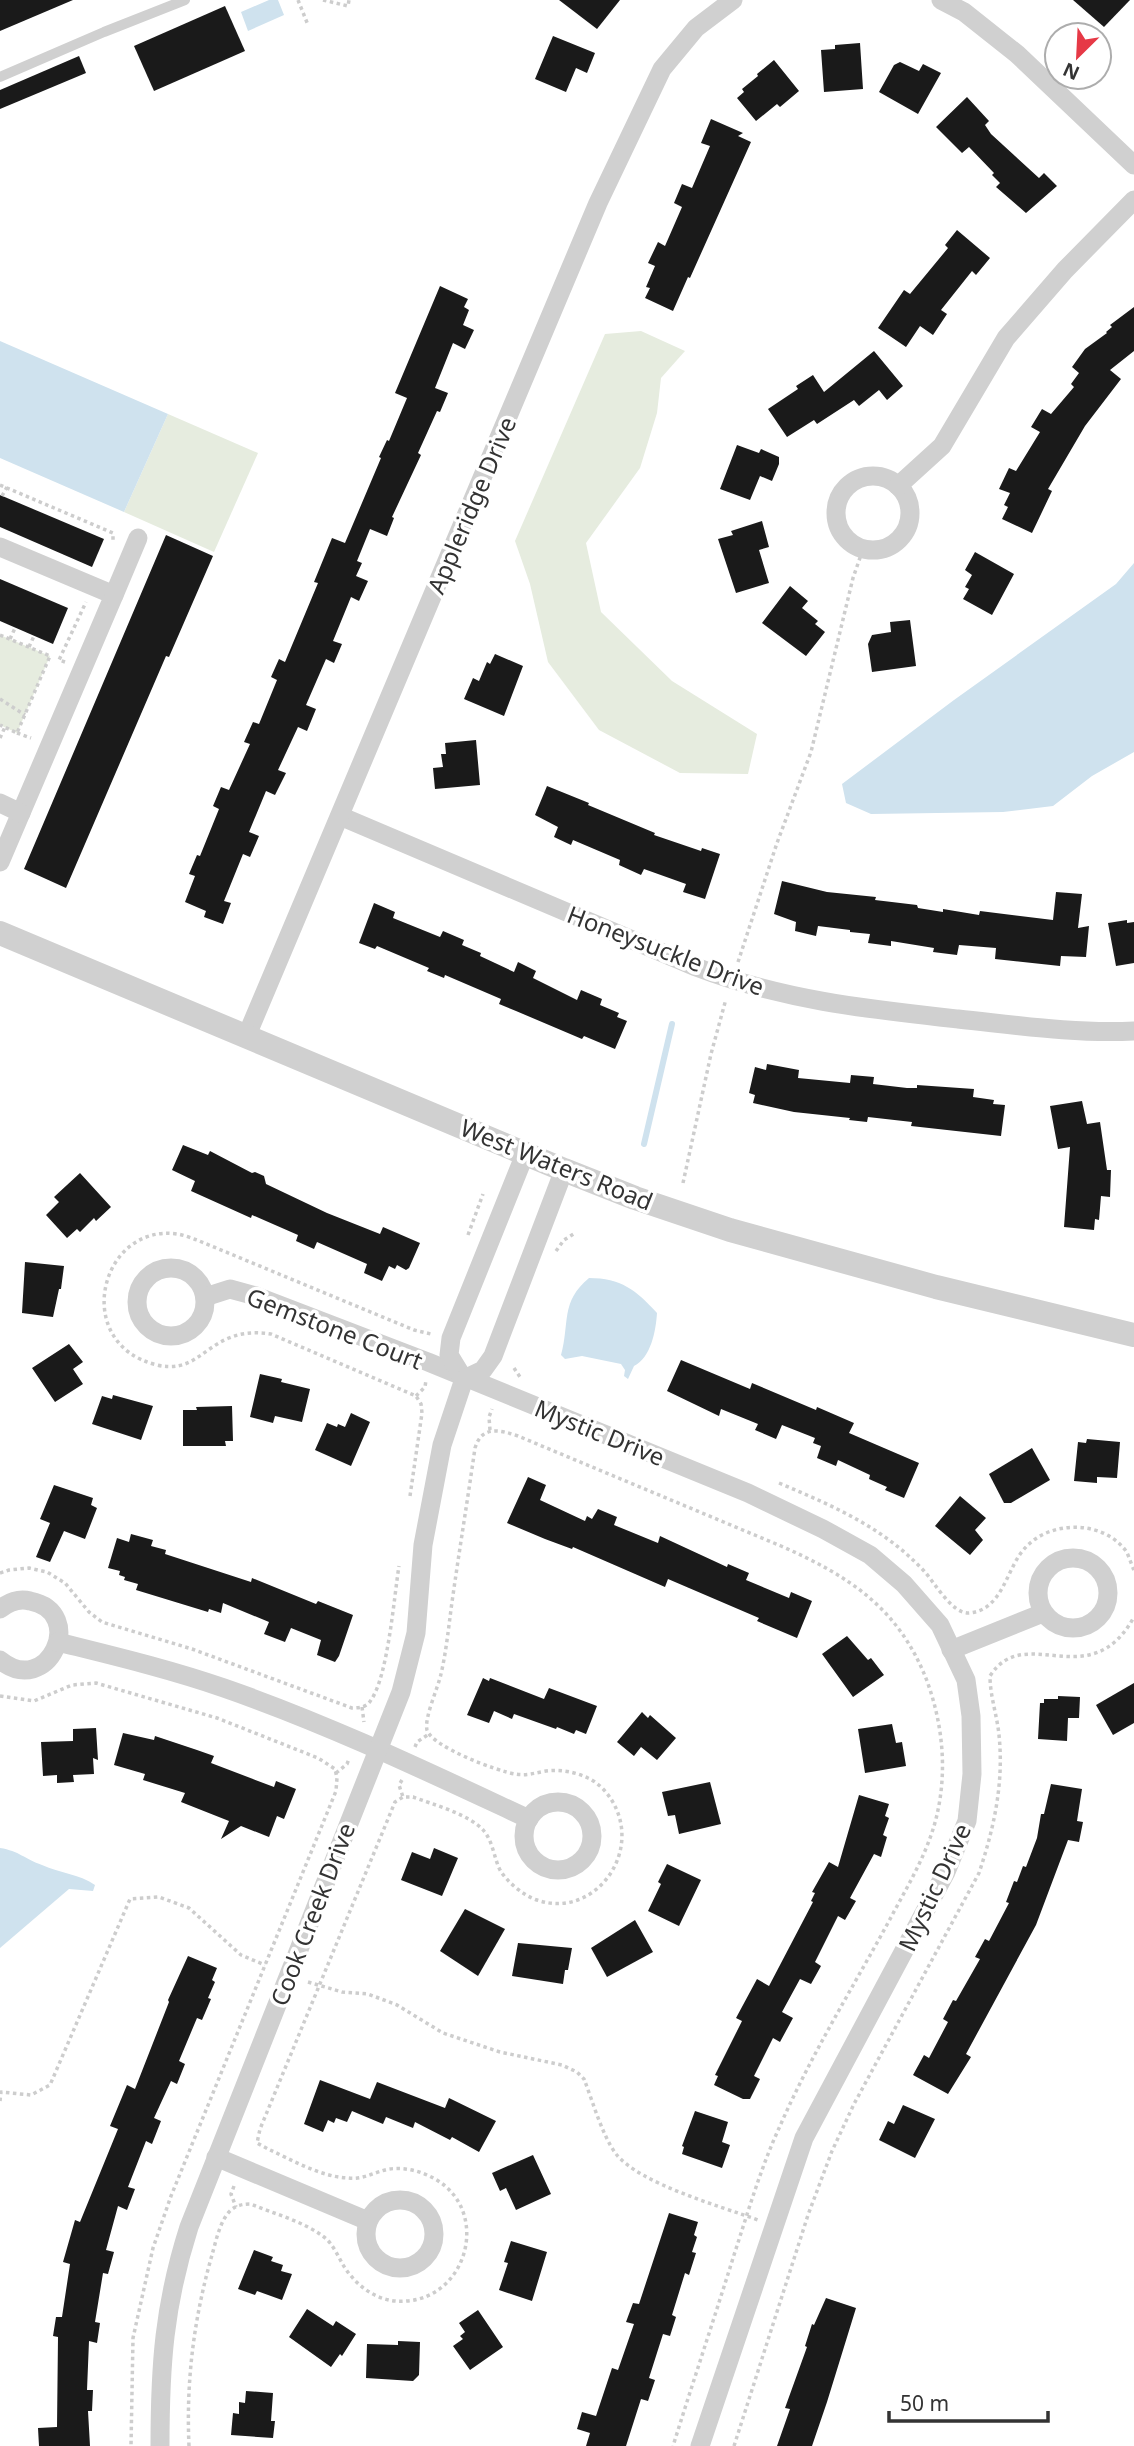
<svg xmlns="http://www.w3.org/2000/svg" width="1134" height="2446" font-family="'Noto Sans',sans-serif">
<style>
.green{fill:#e6ecdf}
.water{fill:#cfe2ee}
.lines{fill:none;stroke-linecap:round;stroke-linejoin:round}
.stream{stroke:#cfe2ee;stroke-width:6}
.building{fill:#1a1a1a}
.path{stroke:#cdcdcd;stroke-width:3.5;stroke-dasharray:3.5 3.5;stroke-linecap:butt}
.service{stroke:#d0d0d0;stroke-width:10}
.minor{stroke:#d0d0d0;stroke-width:19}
.tertiary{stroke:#d0d0d0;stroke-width:24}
.labels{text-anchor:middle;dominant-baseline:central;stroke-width:7;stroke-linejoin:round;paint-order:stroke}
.street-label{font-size:24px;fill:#333;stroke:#fff}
</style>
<rect width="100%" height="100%" fill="#fff"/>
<g class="green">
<polygon points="641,331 685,351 661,378 657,413 640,468 586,543 601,612 672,681 757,734 748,774 680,773 599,730 548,662 530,584 515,541 605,334"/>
<polygon points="168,414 258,453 214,552 124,512"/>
<polygon points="0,635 50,656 17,733 0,725"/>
</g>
<g class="water">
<polygon points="269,0 278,0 284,15 248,31 241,12"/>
<polygon points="0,341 168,414 124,512 0,458"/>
<polygon points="1134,563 1134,752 1092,776 1053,806 1003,812 871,814 846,803 842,784 954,700 1116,584"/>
<path d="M589,1278C621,1278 636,1290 657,1313C656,1330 651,1358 634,1366L628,1379L624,1376L625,1370L621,1364L582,1356L565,1359L561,1355C570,1323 560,1302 589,1278Z"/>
<path d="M0,1848C19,1851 25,1859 42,1865C60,1873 79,1874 95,1885L93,1891L69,1889L0,1948Z"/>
</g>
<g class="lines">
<polyline class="stream" points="644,1144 672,1024"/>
</g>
<g class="building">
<polygon points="0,0 73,0 0,31"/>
<polygon points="559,0 620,0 597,29"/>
<polygon points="1073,0 1130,0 1104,27"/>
<polygon points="225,6 245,51 154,91 134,46"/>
<polygon points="553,36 595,53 587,73 576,68 566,92 535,79"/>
<polygon points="860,43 863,89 824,92 821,50 835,49 835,45"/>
<polygon points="79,56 86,73 0,109 0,90"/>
<polygon points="774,60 799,91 780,107 777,104 756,121 737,98 744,92 742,89 758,76 757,74"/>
<polygon points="900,62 919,71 923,64 941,73 918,114 879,92 894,65"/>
<polygon points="967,97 989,121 985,125 991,134 1039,178 1044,173 1057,186 1026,213 996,187 1000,183 992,175 994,173 969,147 962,153 936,127"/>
<polygon points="711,119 743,133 738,136 751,142 690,278 688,277 673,311 645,298 650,288 646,287 655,266 648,263 658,242 665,246 682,207 674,203 682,184 692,188 710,146 701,143"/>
<polygon points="957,230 990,258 976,275 972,271 941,310 947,314 933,335 920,326 906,347 878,328 904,290 910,294 948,248 945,245"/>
<polygon points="440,286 468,299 464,307 469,310 463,325 474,330 465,349 453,343 435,388 448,393 440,412 437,411 418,453 421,455 392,517 394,518 387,536 370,529 357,561 362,563 356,576 368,581 359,601 351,597 333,641 342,644 334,663 326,659 306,705 316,709 307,731 298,727 278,770 286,773 275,795 266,791 249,832 259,836 250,857 243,854 224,901 231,903 223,924 204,917 206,911 185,902 195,876 189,874 197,855 200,856 219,809 213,806 221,787 229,790 250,744 244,742 253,722 259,724 277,680 271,677 279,659 285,662 318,583 314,582 332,538 345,543 381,458 379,457 387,440 389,441 407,398 395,393"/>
<polygon points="1134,307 1134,351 1110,370 1121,379 1085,426 1048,489 1052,491 1032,533 1002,519 1008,507 1004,505 1010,493 999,489 1009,468 1016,471 1040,432 1031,427 1042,409 1051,414 1074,387 1071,384 1079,373 1072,367 1085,349 1107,333 1106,332 1112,327 1110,325"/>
<polygon points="874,351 903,386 887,400 879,390 859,406 854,400 817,424 814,420 787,437 768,409 798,389 796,386 813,375 824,392"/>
<polygon points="737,445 759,453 761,449 779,457 779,464 772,481 760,476 750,500 720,489"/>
<polygon points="0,495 104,539 92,567 0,527"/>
<polygon points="762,521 769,547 759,550 769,583 736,593 718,539 733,535 731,531"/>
<polygon points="166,535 213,556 169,657 166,656 66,888 24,869"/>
<polygon points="975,552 1014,574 992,615 963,599 969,589 965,587 972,575 965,570"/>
<polygon points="0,579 68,608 53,644 0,621"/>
<polygon points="790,586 808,601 802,608 818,621 815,624 825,632 806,656 762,623"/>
<polygon points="910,620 916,666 872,672 868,644 872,635 891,632 890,622"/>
<polygon points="495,654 523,666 504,716 464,699 473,678 479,681 487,662 490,664"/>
<polygon points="476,740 480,785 435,789 433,768 443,767 441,754 446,754 445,743"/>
<polygon points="547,786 589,803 588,805 655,833 654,835 701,851 702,848 720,854 705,899 683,892 686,884 644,869 641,875 619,865 620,860 573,840 571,845 554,837 558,827 535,815"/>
<polygon points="782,881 827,892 876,897 875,900 917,905 918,908 943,912 943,909 979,915 980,911 1053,920 1056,892 1082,894 1078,928 1089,926 1086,957 1061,956 1060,966 995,959 996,948 959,945 957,955 933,952 934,948 891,941 891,946 868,943 870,934 850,932 850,930 818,926 816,936 795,931 796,922 774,914"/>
<polygon points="374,903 395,912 393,918 440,937 443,931 464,940 462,945 481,953 480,956 514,972 518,962 536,971 533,978 577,1000 581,990 602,999 600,1005 619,1013 617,1017 627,1021 615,1049 584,1036 582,1039 516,1011 499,1004 501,999 445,975 444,978 427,971 429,968 377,946 375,949 359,943"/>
<polygon points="1127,920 1127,923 1134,922 1134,963 1116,966 1108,923"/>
<polygon points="767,1064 799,1070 798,1078 850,1083 851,1075 874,1077 873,1084 907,1088 917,1088 917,1085 974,1089 973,1097 994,1100 993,1104 1005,1105 1001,1136 911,1126 912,1122 868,1117 867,1122 849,1120 850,1118 794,1112 753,1103 755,1095 749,1093 755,1067 766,1070"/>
<polygon points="1082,1101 1087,1124 1100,1122 1107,1170 1111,1170 1110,1197 1101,1196 1099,1220 1095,1219 1094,1230 1064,1227 1070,1147 1058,1149 1050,1106"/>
<polygon points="183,1145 208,1155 210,1151 252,1173 255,1172 264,1176 266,1184 327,1213 380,1234 383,1227 420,1243 409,1268 406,1270 397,1265 395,1269 389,1266 382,1281 364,1273 367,1264 317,1242 314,1249 296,1241 298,1235 252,1215 251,1218 191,1191 195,1181 172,1170"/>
<polygon points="80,1173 111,1207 96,1221 94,1218 80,1232 77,1229 67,1238 46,1215 59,1202 54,1197"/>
<polygon points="25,1262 64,1266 61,1289 59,1289 53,1317 22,1313"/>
<polygon points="69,1344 83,1362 73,1369 83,1384 55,1402 32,1368"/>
<polygon points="681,1360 750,1389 752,1383 816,1410 817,1407 854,1423 849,1433 919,1463 904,1498 885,1490 887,1487 869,1479 870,1475 838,1460 836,1466 817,1458 821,1446 813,1443 815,1438 782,1425 776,1439 755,1430 758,1424 721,1409 719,1416 667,1391"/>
<polygon points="260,1374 282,1379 281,1382 310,1389 302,1422 275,1416 273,1423 250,1417"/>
<polygon points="113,1395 153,1406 141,1440 92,1424 102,1396 112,1399"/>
<polygon points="232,1406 233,1441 225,1441 226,1446 183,1446 183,1410 197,1410 196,1407"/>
<polygon points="351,1413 370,1422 351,1466 315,1450 327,1423 337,1427 338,1424 345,1427"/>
<polygon points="1087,1439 1120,1442 1117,1478 1097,1477 1097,1483 1074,1481 1078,1442 1086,1443"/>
<polygon points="1032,1448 1050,1480 1011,1503 1004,1503 989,1474"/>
<polygon points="528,1477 546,1485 540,1500 585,1521 587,1516 592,1519 598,1509 617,1517 614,1525 658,1543 660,1536 727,1567 728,1564 749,1573 746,1580 789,1598 791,1592 812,1601 797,1638 757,1621 759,1618 668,1579 665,1587 573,1547 572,1549 545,1539 507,1523"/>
<polygon points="54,1485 93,1498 91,1505 97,1508 85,1539 64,1531 50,1562 36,1557 50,1523 40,1519"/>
<polygon points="960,1496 986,1518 975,1530 983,1540 970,1555 935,1526"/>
<polygon points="131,1534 153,1540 151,1546 166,1550 165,1554 251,1582 252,1578 316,1604 318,1601 353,1615 339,1656 335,1662 317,1655 321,1640 291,1628 285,1642 264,1634 269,1622 223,1603 221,1613 209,1609 208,1612 136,1590 138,1584 124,1580 125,1577 119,1575 120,1571 108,1568 117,1538 129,1542"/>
<polygon points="847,1636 868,1660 871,1658 884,1675 853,1697 822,1654"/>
<polygon points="483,1678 489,1681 490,1678 544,1699 549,1688 597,1706 586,1734 576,1730 574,1734 557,1727 556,1729 514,1714 512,1719 494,1711 489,1723 467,1715"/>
<polygon points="1134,1683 1134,1723 1113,1735 1096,1705"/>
<polygon points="1058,1696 1080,1697 1079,1718 1068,1718 1067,1741 1038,1739 1040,1703 1044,1703 1044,1699 1058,1699"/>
<polygon points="642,1712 648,1718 650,1715 676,1738 657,1760 641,1747 634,1756 617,1742"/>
<polygon points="892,1724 896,1743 902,1742 906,1766 865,1773 858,1729"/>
<polygon points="96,1728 98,1760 93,1758 94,1774 73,1775 74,1782 57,1783 57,1775 43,1776 41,1742 73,1741 73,1729"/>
<polygon points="123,1733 154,1740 155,1736 197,1750 214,1756 211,1763 274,1787 276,1781 296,1789 284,1819 277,1816 269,1837 241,1826 221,1839 229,1821 181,1802 185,1793 143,1780 145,1774 114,1765"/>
<polygon points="710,1782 721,1824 679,1834 675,1815 668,1816 662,1792"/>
<polygon points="1051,1784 1082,1789 1077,1821 1083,1822 1079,1842 1068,1840 1036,1925 966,2054 971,2057 948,2094 913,2075 924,2055 929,2058 948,2022 943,2019 953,2000 956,2001 980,1959 975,1957 985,1939 989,1941 1009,1903 1006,1902 1014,1881 1017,1882 1023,1866 1026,1867 1037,1838 1041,1814 1044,1814"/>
<polygon points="859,1795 889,1804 885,1816 889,1818 883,1835 887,1837 881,1857 874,1854 850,1898 856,1901 845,1920 838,1916 815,1962 821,1966 811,1984 800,1979 782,2012 793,2018 780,2042 773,2038 754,2076 760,2079 750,2099 743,2099 714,2085 718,2076 715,2075 742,2021 736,2018 757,1979 769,1986 813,1902 811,1901 815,1893 812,1892 829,1862 838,1867"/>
<polygon points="434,1848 458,1858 442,1896 401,1880 412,1852 430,1859"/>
<polygon points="667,1864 701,1880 679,1926 648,1911 661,1884 658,1882"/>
<polygon points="465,1909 505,1929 478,1976 440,1951"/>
<polygon points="635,1920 653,1952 607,1977 591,1948"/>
<polygon points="518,1943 572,1948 568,1970 565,1970 563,1984 512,1976"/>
<polygon points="188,1956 217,1968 212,1980 215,1982 208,1998 211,1999 202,2020 197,2018 179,2061 185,2064 177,2084 171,2081 154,2118 161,2121 152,2144 146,2141 128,2187 135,2189 127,2210 118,2206 106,2250 114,2252 108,2274 103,2273 95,2322 100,2323 97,2343 89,2341 87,2390 93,2390 92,2411 88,2411 90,2446 39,2446 38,2428 57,2427 58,2337 53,2336 56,2317 62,2317 70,2264 63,2262 75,2220 80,2222 118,2129 110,2126 127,2085 135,2089 169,2002 168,2000"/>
<polygon points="320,2080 370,2099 377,2082 445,2108 449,2098 496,2121 479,2152 452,2137 450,2140 415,2122 413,2128 386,2117 383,2124 352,2111 347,2122 336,2118 334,2123 328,2120 323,2132 304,2124"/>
<polygon points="903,2105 935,2119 915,2158 879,2140 888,2121 894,2124"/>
<polygon points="695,2111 728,2122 722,2142 730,2145 722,2168 682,2154 684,2147 682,2146"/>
<polygon points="533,2155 551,2194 516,2210 506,2188 500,2191 492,2173"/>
<polygon points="669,2213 698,2222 694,2235 697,2237 692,2252 696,2253 689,2275 685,2273 672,2315 676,2317 670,2336 663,2334 649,2378 655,2380 648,2401 641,2399 626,2446 586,2446 590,2433 577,2429 582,2412 596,2416 612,2368 618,2370 634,2324 626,2322 633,2303 639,2304"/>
<polygon points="511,2241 547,2252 532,2301 499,2290 508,2263 504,2262"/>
<polygon points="254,2250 273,2257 271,2261 283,2265 281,2271 292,2274 282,2300 257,2291 255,2295 238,2289"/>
<polygon points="826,2298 856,2308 827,2402 812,2446 777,2446 790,2409 785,2408 807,2347 805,2346 812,2324 814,2325"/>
<polygon points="307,2309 333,2326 336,2321 356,2334 342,2356 340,2354 331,2367 289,2337"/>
<polygon points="478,2310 503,2347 470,2370 453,2346 463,2339 460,2336 465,2332 459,2323"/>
<polygon points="398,2341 420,2342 419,2375 413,2381 366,2378 367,2344 398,2345"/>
<polygon points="246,2391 273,2393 271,2421 275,2421 273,2438 231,2435 233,2413 239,2414 239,2402 245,2403"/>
</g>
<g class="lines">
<g class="path">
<polyline points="298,0 308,25"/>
<polyline points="323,0 348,6 349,0"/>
<polyline points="0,485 113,533 113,541"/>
<polyline points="2,496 7,487"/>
<polyline points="0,635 50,656 17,733 0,725"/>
<polyline points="10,639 15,628"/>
<polyline points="29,647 34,636"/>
<polyline points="65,662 59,660 86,602"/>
<polyline points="0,699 25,715"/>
<polyline points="17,733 31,738"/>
<polyline points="0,738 5,727"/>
<polyline points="738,962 777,843 811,752 853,578 863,549"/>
<polyline points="683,1183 711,1054 726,999"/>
<polyline points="468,1235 483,1194"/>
<polyline points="556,1251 564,1240 575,1233"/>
<polyline points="514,1368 520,1377"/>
<polyline points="416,1396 425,1387 426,1380"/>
<polyline points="490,1430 489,1417 492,1409"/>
<path d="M779,1483C833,1506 883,1527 924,1571C935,1583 952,1614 969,1613C1004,1610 1006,1567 1026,1547C1051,1520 1103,1520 1126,1551C1129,1556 1131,1564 1134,1570"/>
<path d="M410,1496L422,1413L421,1404L416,1396L271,1334C257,1332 243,1332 229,1338C202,1349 191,1373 157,1365C70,1344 100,1223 177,1234C184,1235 191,1238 197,1240L414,1330L431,1334"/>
<path d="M0,1573L9,1570L29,1568L47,1572L65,1583L89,1612L102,1622L192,1649L352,1708C360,1708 367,1707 371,1700C388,1676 394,1597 399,1566"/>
<polyline points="0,1696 34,1701 72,1685 96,1683 217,1718 318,1758 335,1769 337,1778 336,1791 171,2196 153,2248 133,2338 131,2446"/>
<polyline points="362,1707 364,1722"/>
<polyline points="415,1747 417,1742 429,1734"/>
<polyline points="336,1773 347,1764 349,1759"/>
<polyline points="402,1780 399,1785 403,1797"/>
<path d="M308,1982L342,1992L368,1994L397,2005L443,2033L500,2052L562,2065L577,2072L584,2079C593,2102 602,2135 616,2154C640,2184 720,2206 758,2220"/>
<polyline points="0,2101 1,2092 31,2095 50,2085 130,1899 159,1897 189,1908 241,1955 265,1965"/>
<polyline points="234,2186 231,2194 236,2207"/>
<path d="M189,2446C186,2380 194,2318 212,2255C216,2241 220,2220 231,2210C237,2205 243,2204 251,2204C274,2214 303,2221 324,2237C332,2243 337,2254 342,2263C355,2286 379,2304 407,2301C469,2296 490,2210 435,2179C421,2171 405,2167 389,2169C374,2172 363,2180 348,2178C321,2177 292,2160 268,2149L257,2143L260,2129L395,1802L403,1797H413C432,1804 471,1815 484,1831C493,1842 494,1858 500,1870C507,1882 524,1896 537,1900C594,1920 645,1852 611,1799C606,1791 597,1782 588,1778C575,1772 560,1769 546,1771C535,1773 526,1776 515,1774C497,1771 432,1747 427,1730C424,1718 438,1688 441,1674C447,1648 449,1622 453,1595C460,1546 468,1497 475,1448C482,1425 500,1430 518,1436L781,1546C849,1576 899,1608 927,1681C942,1722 947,1767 938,1810C930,1850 908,1885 889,1921C852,1989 811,2055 780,2126C761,2167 748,2212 734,2255C714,2319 693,2382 673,2446"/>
<path d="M734,2446L808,2215L832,2151L854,2104L979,1873C994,1828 1004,1783 999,1735C997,1715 990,1696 990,1676C1025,1621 1090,1697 1134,1617"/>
</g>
<polyline class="service" points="0,77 104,32 185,0"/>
<g class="minor">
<polyline points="941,0 964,12 1017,54 1134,165"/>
<circle cx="873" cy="513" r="37"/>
<polyline points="898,486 942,446 1006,338 1065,270 1134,200"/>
<polyline points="0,547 114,595 0,862"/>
<polyline points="114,595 138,538"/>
<polyline points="0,803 21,813"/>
<path d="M340,816L696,967C782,1000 867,1009 958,1019C1016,1025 1075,1034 1134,1031"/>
<polyline points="247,1035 598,203 662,69 696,28 733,0"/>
<circle cx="171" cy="1302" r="34"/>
<polyline points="205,1297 230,1289 256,1296 428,1362 748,1493 823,1529 870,1555 904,1584 940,1625 966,1680 971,1716 972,1774 967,1821 946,1872 804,2138 700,2446"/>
<polyline points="463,1378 449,1355 451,1338 525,1154"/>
<circle cx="1073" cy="1593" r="35"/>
<path d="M0,1609C9,1602 19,1598 30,1601C88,1612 48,1699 0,1660"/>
<path d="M58,1642C114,1656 169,1669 224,1688C328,1724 428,1772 529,1819"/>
<polyline points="951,1650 1043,1613"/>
<circle cx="558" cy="1836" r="34"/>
<polyline points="216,2157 368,2221"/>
<circle cx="400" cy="2234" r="34"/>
<path d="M160,2446C160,2365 164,2305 189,2227L401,1692L416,1633L423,1545L442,1445L464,1379L483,1370L493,1356L564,1170"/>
</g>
<polyline class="tertiary" points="0,933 564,1170 635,1198 730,1230 936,1287 1134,1335"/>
</g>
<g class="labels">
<g class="street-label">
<text transform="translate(471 505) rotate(-67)">Appleridge Drive</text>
<text transform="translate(666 950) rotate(21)">Honeysuckle Drive</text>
<text transform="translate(557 1164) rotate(22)">West Waters Road</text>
<text transform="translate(335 1328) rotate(21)">Gemstone Court</text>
<text transform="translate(600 1432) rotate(22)">Mystic Drive</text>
<text transform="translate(934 1887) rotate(-65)">Mystic Drive</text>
<text transform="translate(312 1914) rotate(-69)">Cook Creek Drive</text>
</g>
</g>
<g transform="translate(1078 56) rotate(204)"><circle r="33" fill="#ffffff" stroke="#adadad" stroke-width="2"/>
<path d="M0-5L12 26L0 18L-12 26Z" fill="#e63946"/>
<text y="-10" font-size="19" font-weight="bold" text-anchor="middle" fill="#333333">N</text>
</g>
<path d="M889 2411v10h159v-10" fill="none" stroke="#333333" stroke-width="3.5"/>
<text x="900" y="2411" font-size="21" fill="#333333" stroke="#ffffff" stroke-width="5" paint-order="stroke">50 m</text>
</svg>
